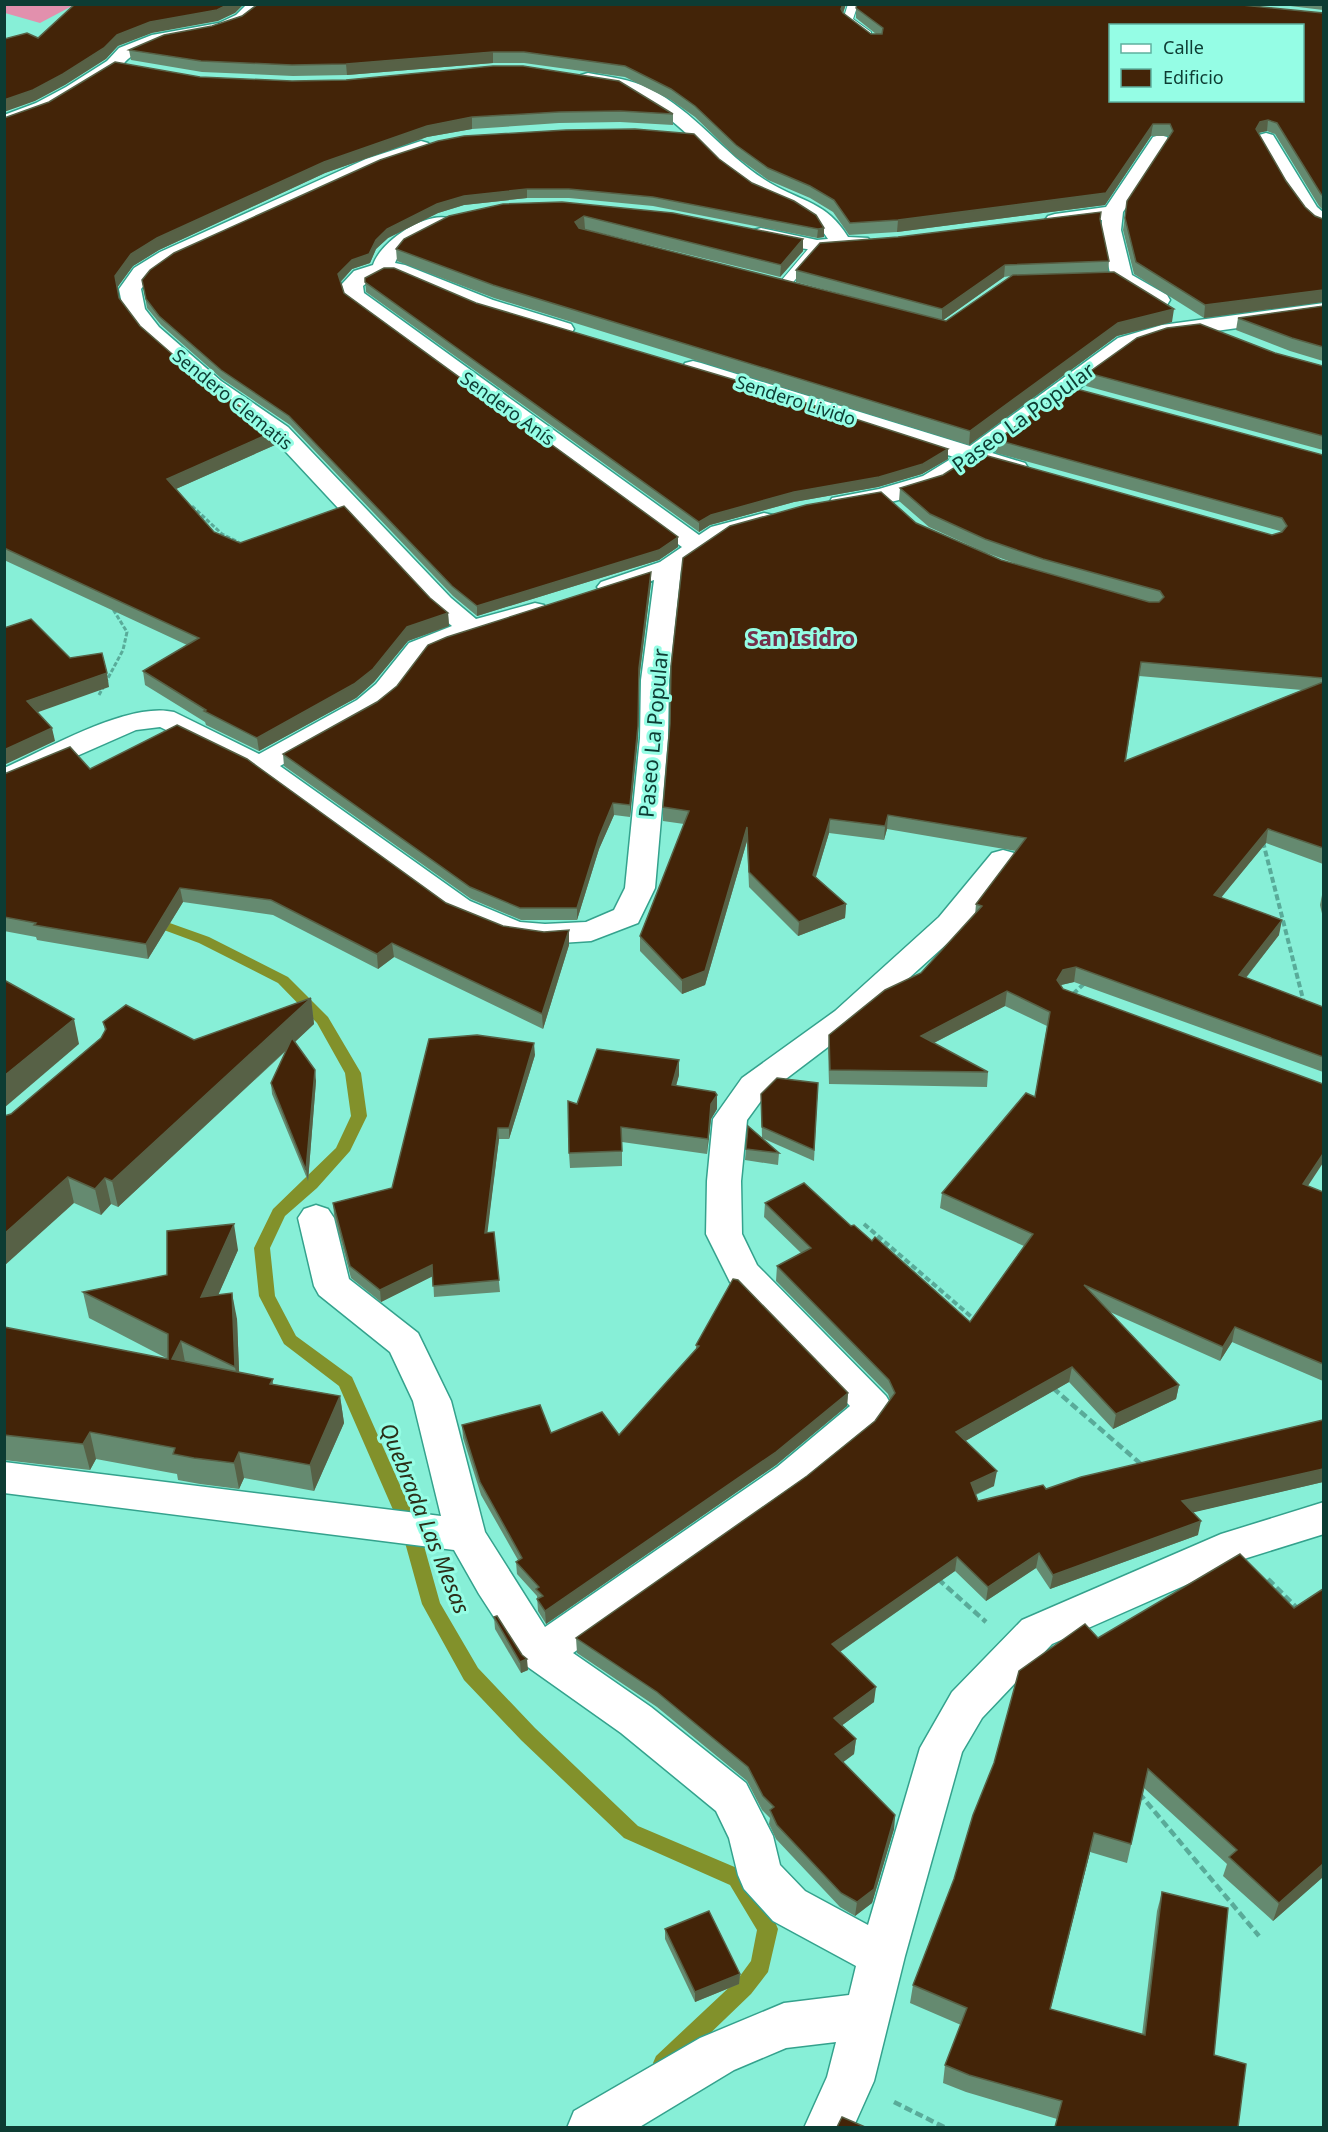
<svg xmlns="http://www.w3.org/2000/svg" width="1328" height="2132" font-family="'Noto Sans',sans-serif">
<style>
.green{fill:#e290ad}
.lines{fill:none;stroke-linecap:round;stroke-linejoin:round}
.stream{fill:#82912b;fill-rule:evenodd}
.lane-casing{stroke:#34a28d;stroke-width:2}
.street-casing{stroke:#34a28d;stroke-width:3}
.path-far2{stroke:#59ab99;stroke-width:3;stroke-dasharray:4.5 2;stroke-linecap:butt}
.path-far1{stroke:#59ab99;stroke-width:4;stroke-dasharray:6 3;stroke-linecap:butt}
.path{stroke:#59ab99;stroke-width:4.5;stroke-dasharray:8 4;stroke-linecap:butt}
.lane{fill:#fff;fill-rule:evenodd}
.street{fill:#fff;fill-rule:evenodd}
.wall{fill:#658a70;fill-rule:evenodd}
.shaded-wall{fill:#576146}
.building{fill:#432408;stroke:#576146;stroke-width:1.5;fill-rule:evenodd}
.labels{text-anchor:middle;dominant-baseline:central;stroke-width:6;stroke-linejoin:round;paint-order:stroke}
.far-street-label{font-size:18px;fill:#0d3c33;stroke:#95fde5}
.street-label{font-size:21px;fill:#0d3c33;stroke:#95fde5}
.neighbourhood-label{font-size:22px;font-weight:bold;fill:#74304b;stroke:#95fde5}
.water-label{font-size:22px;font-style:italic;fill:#2b2f19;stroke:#95fde5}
</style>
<rect width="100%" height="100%" fill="#87efd7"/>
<polygon class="green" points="4,5 5,4 74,5 40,23 5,13"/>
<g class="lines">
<polygon class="stream" points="150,916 209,937 288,977 328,1017 361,1073 367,1116 350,1151 317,1188 285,1216 270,1248 275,1296 296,1336 352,1377 419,1528 440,1603 478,1668 535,1728 638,1826 744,1871 775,1922 778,1929 768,1972 751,1994 672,2070 664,2074 656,2070 653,2063 656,2056 737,1980 751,1961 757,1930 730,1885 624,1838 521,1740 464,1680 422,1604 401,1528 339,1386 284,1344 259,1296 254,1248 273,1209 336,1148 351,1116 345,1073 317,1023 278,983 199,943 145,923 143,920 145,917"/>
<defs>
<g id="lane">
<polygon points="848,4 858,4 853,19 871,32 871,36 863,36 844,22 843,20"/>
<polygon points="817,242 821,243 823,246 821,249 789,287 781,287 779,284 781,281 813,243"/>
</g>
<g id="street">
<path d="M247,4H266C241,39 199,33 162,44C153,47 139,51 132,56C125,60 122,67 115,72C81,94 45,118 4,128V115L36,103L66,87L107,61L119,48L152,35L219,23L236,15Z"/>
<path d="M588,73C610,77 630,79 650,89C696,112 726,157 770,183C802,202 827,202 848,237L868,238L871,242L868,246C828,256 793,248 754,238L751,234L754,230L761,228L817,240L828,239C811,210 780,207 753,190C712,163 682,122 639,98C620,88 602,88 581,83L579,79L581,75Z"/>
<path d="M1266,133L1273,135L1317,207L1324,213V231C1298,225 1270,162 1256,139L1259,135Z"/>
<path d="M1160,135L1167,137L1170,141L1123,212L1121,230L1132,275L1167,295L1170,300L1167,305C1149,309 1130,292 1114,283L1111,278L1101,230L1102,220L1055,226L1048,224L1045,220L1048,216L1055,214L1106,207L1153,137Z"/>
<path d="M421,141L428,143L431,147L428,151L380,167L174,260L150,278L141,289L145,309L159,327L221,381L288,427L451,598L476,619L535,603L544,605L548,611L544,617L480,634L427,655L396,696L377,712L280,766L470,901L520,922L545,924L586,922L614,910L625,888L640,738L641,680L654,580L610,595L601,592L597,587L601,582L660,562L682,547L346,301L341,285L354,271L373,265C380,242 424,212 448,218L451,222L448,226C429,235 403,242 395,263L405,265L493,300L571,324L574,329L571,334L563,336L555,334L477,310L395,275C382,275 372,278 363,286L364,293L699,535L711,527L764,513L773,515L776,520L773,525L729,537L681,570L669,680L668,738L655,888L638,923L591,941L545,944L504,938L448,915L250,771L160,727L136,730L4,788V768C47,749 129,701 174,712L259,754L357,700L376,684L409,643L452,626L433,610L272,437L205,391L143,337L123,309L119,289L134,268L160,252L366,159Z"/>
<path d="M1324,303V316L1165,338L1134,348L992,453L1025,463L1028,468L1025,473L1016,475L977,464C965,471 953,480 941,486C920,496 854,514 832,508L829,503L832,498L879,489L923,476L954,457L685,373L682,368L685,363L693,361L701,363L970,446L1118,338L1162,325Z"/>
<polygon points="1003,850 1014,853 1018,859 961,931 857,1025 766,1094 747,1120 741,1181 742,1234 757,1265 886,1396 892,1406 872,1434 805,1489 573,1653 651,1707 746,1783 773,1836 780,1865 805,1891 868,1925 920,1748 952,1692 1022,1620 1221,1534 1324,1502 1324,1534 1247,1558 1052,1644 982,1718 962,1752 905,1956 874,2081 853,2128 804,2128 827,2077 836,2042 786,2048 734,2070 638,2128 567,2128 574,2111 700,2038 784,2003 849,1995 856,1966 773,1921 744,1889 738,1875 729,1838 716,1811 621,1733 525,1665 479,1594 454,1550 4,1493 4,1462 441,1516 413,1401 390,1352 319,1295 314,1286 298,1218 304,1209 316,1205 328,1209 334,1218 349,1279 418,1333 451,1401 485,1532 545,1627 777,1467 850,1406 730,1282 706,1234 707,1181 713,1119 742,1078 835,1011 939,917 992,853"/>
</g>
</defs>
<use href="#lane" class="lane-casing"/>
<use href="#street" class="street-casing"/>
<g class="path-far2">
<polyline points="192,506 222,534 240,543"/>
<polyline points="99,695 123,650 127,632 111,606"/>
</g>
<g class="path-far1">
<polyline points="1263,842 1304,1003"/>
<polyline points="1073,994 1086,982"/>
<polyline points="864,1224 975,1320"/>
</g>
<g class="path">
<polyline points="1053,1388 1142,1465"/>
<polyline points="938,1579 986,1622"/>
<polyline points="1268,1579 1299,1610"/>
<polyline points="1139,1793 1259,1936"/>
<polyline points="894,2102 946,2128"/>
</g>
<use href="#lane" class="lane"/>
<use href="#street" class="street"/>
</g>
<g class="wall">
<polygon points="258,4 846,4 843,13 871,34 876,34 856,18 856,8 1323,13 1323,210 1319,206 1275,134 1267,131 1258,133 1286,181 1305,207 1315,216 1323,219 1323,302 1204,318 1134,274 1123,230 1127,201 1169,137 1169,136 1151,136 1105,205 897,232 849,235 833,212 810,198 768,180 735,156 695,117 671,100 625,77 524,63 493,63 347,75 293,76 202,72 131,60 129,50 212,26 242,16"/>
<polygon points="1274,4 1323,4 1323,10"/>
<polygon points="200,77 673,114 673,125 620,122 559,123 472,129 427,137 325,173 159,250 133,266 117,287 119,298 140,326 202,380 277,435 279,448 275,445 176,489 214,532 240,543 430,598 448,613 449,626 408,641 374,682 356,698 259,751 206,725 205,722 145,685 143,671 187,645 4,560 4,118"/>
<polygon points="719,159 752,183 816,215 824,237 817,238 653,206 569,198 527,198 464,205 438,213 388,238 376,249 370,263 352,269 341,282 344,293 678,537 678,547 659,560 477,616 453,596 290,425 222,379 161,325 147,308 142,280 380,160"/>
<path d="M503,204L803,239V251L780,277L584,229L864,300L796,282V270L898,237L1100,219L1109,261L1108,272L1172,322L1117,336L969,445L494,298L397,261L396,249ZM1011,276L946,321L943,320L1004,277Z"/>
<polygon points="365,278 476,303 948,449 948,459 922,474 878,487 794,502 710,525 699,532 366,292"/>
<polygon points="1323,306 1323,361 1290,351 1236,330 1238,318"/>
<polygon points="1275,353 1323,366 1323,450 1086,386 1088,373"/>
<path d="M997,440L1323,455V864L1266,843L1220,898L1279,935L1246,978L1323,1007V1072L1074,982L1061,985L1063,989L1308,1186L1323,1192V1381L1232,1342L1220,1361L1110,1312L1179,1385L1176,1399L1113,1429L1069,1382L965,1441L994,1486L976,1495L978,1501L1046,1489L1323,1420V1482L1193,1512L1198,1535L1050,1589L1036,1568L986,1601L955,1571L840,1652L874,1702L842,1725L856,1739L854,1754L843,1762L895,1815L894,1829L872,1903L855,1916L840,1907L776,1839L769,1824L770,1818L762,1810L747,1781L657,1707L577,1653L576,1638L807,1476L875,1421L890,1400L888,1394L776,1281L777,1266L801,1253L764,1217L765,1203L851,1226L872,1241L970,1322L1024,1246L940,1208L942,1193L1035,1097L1047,1026L1005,1006L934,1043L988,1072L987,1087L829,1084L828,1050L829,1035L921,973L975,915L976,904L1016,851L887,829L884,840L829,833L816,877L846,904L845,918L798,936L749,887L747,841L705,985L682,994L640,951V936L684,824L663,821V807L916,523L984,552L929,527L899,501L900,488L1272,535L1281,532L1280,531L996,453ZM984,552L1025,567L1001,560ZM1139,676L1302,690L1126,761Z"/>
<polygon points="651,583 639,680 638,738 630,817 614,815 599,849 577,920 521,920 471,899 284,766 283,754"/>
<polygon points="90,769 446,903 503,926 569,945 543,1029 394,957 378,969 273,915 183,902 148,959 37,940 36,937 4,931 4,774"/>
<polygon points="1323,890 1323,918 1320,905"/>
<polygon points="311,998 314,1024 295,1042 316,1081 308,1181 272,1094 271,1083 286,1051 118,1207 111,1204 101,1215 74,1203 11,1114 101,1038 105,1031 103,1022 194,1040"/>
<polygon points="535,1055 509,1139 499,1139 487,1232 494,1232 500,1292 434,1297 433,1276 381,1302 351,1278 334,1215 333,1203 392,1188"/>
<polygon points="679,1075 676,1086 717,1109 711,1119 707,1154 622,1142 622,1166 570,1168 569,1153 577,1104"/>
<polygon points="818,1083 814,1161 762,1138 761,1094"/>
<polygon points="746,1149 779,1153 778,1165 745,1160"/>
<polygon points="238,1250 218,1295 237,1319 239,1372 273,1379 273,1384 340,1396 344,1423 314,1491 244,1478 239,1489 200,1484 178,1480 177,1474 96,1459 90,1470 4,1460 4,1327 168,1359 89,1318 83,1292 167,1275"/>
<polygon points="696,1345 848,1393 847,1406 776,1465 546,1624 538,1611 537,1596 517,1574 516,1562 518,1560 481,1495 463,1438 462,1425 551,1433 619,1435 696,1350"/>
<polygon points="494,1617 522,1655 528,1670 521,1673 495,1629"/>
<polygon points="1019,1671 1323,1877 1273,1921 1223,1876 1227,1864 1144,1788 1127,1863 1090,1852 1050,2009 1142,2035 1157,1911 1162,1892 1214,2055 1057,2119 966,2092 943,2083 945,2065 961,2025 910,2003 913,1985 954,1879 994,1763"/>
<polygon points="665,1929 740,1974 739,1984 695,2002 665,1939"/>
</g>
<g class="shaded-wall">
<polygon points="229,4 244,4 235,13 218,21 152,33 118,46 106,59 65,85 35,101 4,112 4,100 117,35 150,22"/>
<polygon points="843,4 846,4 841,19 841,9"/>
<polygon points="493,52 493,63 347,75 346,64"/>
<polygon points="472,117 472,129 427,137 325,173 159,250 133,266 117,288 115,276 131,254 157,238 324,162 427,126"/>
<polygon points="1268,120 1267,131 1258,133 1256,129 1260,122"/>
<polygon points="1153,124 1151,136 1105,205 897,232 898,220"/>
<polygon points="527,189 527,198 464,205 438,213 388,238 376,249 370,263 352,269 339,283 338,274 352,260 376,240 387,229 437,204 464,196"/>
<polygon points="584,216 585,229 576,235 575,222"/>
<polygon points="824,228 824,237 817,238 818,229"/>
<polygon points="803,239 803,251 780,277 781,265"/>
<polygon points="1005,265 1004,277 942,321 942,309"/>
<polygon points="1323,290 1323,302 1204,318 1205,305"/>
<polygon points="1174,309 1172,322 1117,336 969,445 970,431 1118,323"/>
<polygon points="273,432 275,445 169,492 167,479"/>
<polygon points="948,449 948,459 922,474 878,487 794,502 710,525 699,532 699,522 711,515"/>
<polygon points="678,537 678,547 659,560 477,616 477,606"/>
<polygon points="651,572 651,583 639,680 638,738 630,817 630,805 639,668"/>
<polygon points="448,613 449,626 408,641 374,682 356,698 259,751 257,738 407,627"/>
<polygon points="107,673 109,687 30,715 27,701"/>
<polygon points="52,728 55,741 4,765 4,750"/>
<polygon points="613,803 614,815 599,849 577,920 577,908 599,837"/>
<polygon points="888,815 887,829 884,840 885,826"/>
<polygon points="830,819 829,833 812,889 813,875"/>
<polygon points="747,827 747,841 705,985 682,994 682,980"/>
<polygon points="1268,829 1266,843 1211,910 1214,895"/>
<polygon points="180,888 183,902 148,959 146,944"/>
<polygon points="846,904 845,918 798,936 799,922"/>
<polygon points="1282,920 1279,935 1236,990 1239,975"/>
<polygon points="569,930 569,945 543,1029 542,1014"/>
<polygon points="392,943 394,957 378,969 377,954"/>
<polygon points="1076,967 1074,982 1061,985 1055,994 1057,980 1063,970"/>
<polygon points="1007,991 1005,1006 920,1050 921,1036"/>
<polygon points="311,998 314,1024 118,1207 112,1181"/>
<polygon points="74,1019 79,1044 4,1108 4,1076"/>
<polygon points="534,1043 535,1055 509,1139 509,1128"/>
<polygon points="679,1060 679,1075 672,1100 672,1085"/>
<polygon points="315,1070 316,1081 308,1181 306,1170"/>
<polygon points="717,1095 717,1109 711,1119 707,1154 708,1139 711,1104"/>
<polygon points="498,1128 499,1139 486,1244 485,1233"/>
<polygon points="1323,1154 1323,1163 1300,1198 1303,1184"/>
<polygon points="68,1177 74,1203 4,1266 4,1234"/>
<polygon points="105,1178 111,1204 101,1215 95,1189"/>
<polygon points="234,1224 238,1250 206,1323 201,1297"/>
<polygon points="432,1265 433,1276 381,1302 380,1290"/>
<polygon points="232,1293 237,1319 240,1394 235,1367"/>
<polygon points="1235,1327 1232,1342 1220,1361 1223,1347"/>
<polygon points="181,1341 186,1367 172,1359"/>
<polygon points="1072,1367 1069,1382 955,1447 956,1432"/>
<polygon points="1179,1385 1176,1399 1113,1429 1116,1414"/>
<polygon points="848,1393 847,1406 776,1465 546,1624 545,1611"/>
<polygon points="340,1396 344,1423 314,1491 310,1465"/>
<polygon points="90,1432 96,1459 90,1470 83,1444"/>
<polygon points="239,1452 244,1478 239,1489 234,1463"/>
<polygon points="1323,1469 1323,1482 1178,1516 1182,1501"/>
<polygon points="997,1471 994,1486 969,1497 971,1483"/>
<polygon points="1201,1521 1198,1535 1050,1589 1053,1575"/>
<polygon points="1039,1553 1036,1568 986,1601 988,1587"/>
<polygon points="957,1557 955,1571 831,1658 832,1644"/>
<polygon points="527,1659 528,1670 521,1673 520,1662"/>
<polygon points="876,1687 874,1702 833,1732 834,1718"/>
<polygon points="856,1739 854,1754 834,1769 835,1754"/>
<polygon points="895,1815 894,1829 872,1903 855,1916 857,1902"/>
<polygon points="1094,1833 1090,1852 1046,2027 1050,2009"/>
<polygon points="1323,1864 1323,1877 1273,1921 1279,1903"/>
<polygon points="740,1974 739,1984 695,2002 695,1992"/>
</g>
<g class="building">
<polygon points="75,4 229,4 217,10 150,22 117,35 104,48 63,74 33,90 4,100 4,39 27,33 38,38"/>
<path d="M258,4H843L841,9L843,13L871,34H882L883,28L856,8L857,4H1232L1323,13V196L1321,194L1277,123L1268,120L1260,122L1256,129L1286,181L1305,207L1315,216L1323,219V290L1205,305L1136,262L1125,218L1127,201L1173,131L1170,124H1153L1106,193L898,220L850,223L834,200L810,186L768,168L736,145L695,106L671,89L625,66L524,52H493L346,64L292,65L201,61L129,50L164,35L212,26L242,16ZM1110,26H1302V100H1110Z"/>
<polygon points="115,62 200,77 292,81 346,80 493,66 523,66 619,81 673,114 620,111 559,112 472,117 427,126 324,162 157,238 131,254 115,276 119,298 140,326 202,380 269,426 277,435 273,432 167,479 214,532 240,543 344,506 430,598 448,613 407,627 373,669 354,684 257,738 204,711 206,710 143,671 199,638 4,548 4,118 49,102"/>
<polygon points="635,129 694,134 719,159 752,183 794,201 816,215 824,228 818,229 653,197 569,189 527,189 464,196 437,204 387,229 376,240 369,254 352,260 338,274 344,293 678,537 659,550 477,606 452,586 289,416 221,370 159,316 146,299 142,280 150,270 174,253 380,160 438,141 464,136 566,130"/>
<polygon points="562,202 673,213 803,239 781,265 584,216 575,222 579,228 946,321 1013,275 1114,272 1174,309 1118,323 970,431 493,285 396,249 404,239 449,216 503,204"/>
<polygon points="1101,212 1100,219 1109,261 1005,265 942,309 796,270 820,243 898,237"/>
<polygon points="384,268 394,268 476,303 735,380 948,449 923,464 879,477 794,492 711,515 699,522 365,282 365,278"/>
<polygon points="1323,306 1323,347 1292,338 1238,318"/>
<polygon points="1200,324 1275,353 1323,366 1323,436 1088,373 1137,338 1167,328"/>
<polygon points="1069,387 1323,455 1323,678 1141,662 1125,761 1323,682 1323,848 1268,829 1214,895 1282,920 1239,975 1323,1007 1323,1057 1076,967 1063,970 1057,980 1063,989 1323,1084 1323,1154 1303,1184 1323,1192 1323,1364 1235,1327 1223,1347 1084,1285 1179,1385 1116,1414 1072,1367 956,1432 997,1471 971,1483 978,1501 1043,1485 1046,1489 1081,1477 1323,1420 1323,1469 1182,1501 1201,1521 1053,1575 1039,1553 988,1587 957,1557 832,1644 876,1687 834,1718 856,1739 835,1754 895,1815 874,1889 857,1902 841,1893 777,1825 770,1810 774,1807 763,1796 748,1767 657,1692 576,1638 807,1476 875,1421 895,1393 889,1380 777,1266 811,1248 765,1203 804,1183 851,1226 854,1225 872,1241 875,1237 970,1322 1033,1234 942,1193 1026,1093 1035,1097 1050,1012 1007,991 921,1036 988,1072 830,1070 829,1035 885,990 921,973 982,906 976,904 1026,838 888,815 885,826 830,819 813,875 846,904 799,922 749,872 747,827 705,971 682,980 640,936 689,811 663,807 670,724 671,666 683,558 730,526 806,505 881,492 916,523 1001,560 1149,602 1159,602 1164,597 1160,591 1043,559 985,539 930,514 900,488 943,475 977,453 1272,535 1282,532 1287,526 1282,518 997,440"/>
<polygon points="651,572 639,668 638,726 630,805 613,803 599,837 577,908 520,908 470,887 283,754 377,702 397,686 428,645 447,637"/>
<polygon points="31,619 70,658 102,653 107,673 27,701 52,728 4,750 4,628"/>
<polygon points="177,725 247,759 446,903 503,926 544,932 569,930 542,1014 392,943 377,954 271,900 180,888 146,944 34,925 36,923 4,917 4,774 70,747 90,769"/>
<polygon points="4,980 74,1019 4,1076"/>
<polygon points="311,998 112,1181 105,1178 95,1189 68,1177 4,1234 4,1116 11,1114 101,1038 106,1029 103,1022 126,1005 194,1040"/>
<polygon points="477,1035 534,1043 509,1128 498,1128 485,1233 494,1232 499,1280 433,1286 432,1265 380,1290 350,1266 333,1203 392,1188 429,1039"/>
<polygon points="292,1038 315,1070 306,1170 271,1083"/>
<polygon points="597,1049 679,1060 672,1085 715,1092 717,1095 711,1104 708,1139 621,1127 622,1151 569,1153 568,1101 577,1104"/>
<polygon points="777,1078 818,1083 814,1150 762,1127 761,1094"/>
<polygon points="748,1126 779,1153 746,1149"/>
<polygon points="234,1224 201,1297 232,1293 235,1367 181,1341 172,1359 273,1379 270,1384 340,1396 310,1465 239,1452 234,1463 194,1458 173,1454 175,1448 90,1432 83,1444 4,1435 4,1327 168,1359 168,1334 83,1292 167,1275 167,1231"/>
<polygon points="733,1279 738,1280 848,1393 776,1452 545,1611 537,1599 543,1596 536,1589 539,1587 516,1562 522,1558 480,1482 462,1425 540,1405 551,1433 602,1412 619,1435 699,1346 696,1345"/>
<polygon points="1240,1554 1294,1608 1323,1589 1323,1864 1279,1903 1229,1857 1237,1850 1148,1769 1131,1844 1094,1833 1050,2009 1145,2035 1162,1892 1228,1908 1214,2055 1246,2064 1238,2127 1055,2127 1062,2101 969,2075 945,2065 967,2008 913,1985 954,1879 973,1815 994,1763 1019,1671 1085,1624 1098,1638"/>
<polygon points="497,1616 522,1655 527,1659 520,1662 494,1617"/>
<polygon points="709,1911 740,1974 695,1992 665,1929"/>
<polygon points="842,2117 865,2127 837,2127"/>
</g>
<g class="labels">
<g class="far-street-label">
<text transform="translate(233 399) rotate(39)">Sendero Clematis</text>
<text transform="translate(796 400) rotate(18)">Sendero Livido</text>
<text transform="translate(508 408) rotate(36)">Sendero Anís</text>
</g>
<g class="street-label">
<text transform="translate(1023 417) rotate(-36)">Paseo La Popular</text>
<text transform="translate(653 733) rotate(-85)">Paseo La Popular</text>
</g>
<g class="neighbourhood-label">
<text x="801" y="637">San Isidro</text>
</g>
<g class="water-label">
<text transform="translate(426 1518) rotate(68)">Quebrada Las Mesas</text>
</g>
</g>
<rect width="1328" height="2132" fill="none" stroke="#0d3c33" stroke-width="12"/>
<rect x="1109" y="24" width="195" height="78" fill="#95fde5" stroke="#5fb09e" stroke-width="1.5"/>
<rect x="1121" y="44" width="30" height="9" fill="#ffffff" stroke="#5fb09e" stroke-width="1.5"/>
<text x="1163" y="54" font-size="18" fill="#0d3c33">Calle</text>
<rect x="1121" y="69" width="30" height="18" fill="#432408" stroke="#5fb09e" stroke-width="1.5"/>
<text x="1163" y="84" font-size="18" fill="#0d3c33">Edificio</text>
</svg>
